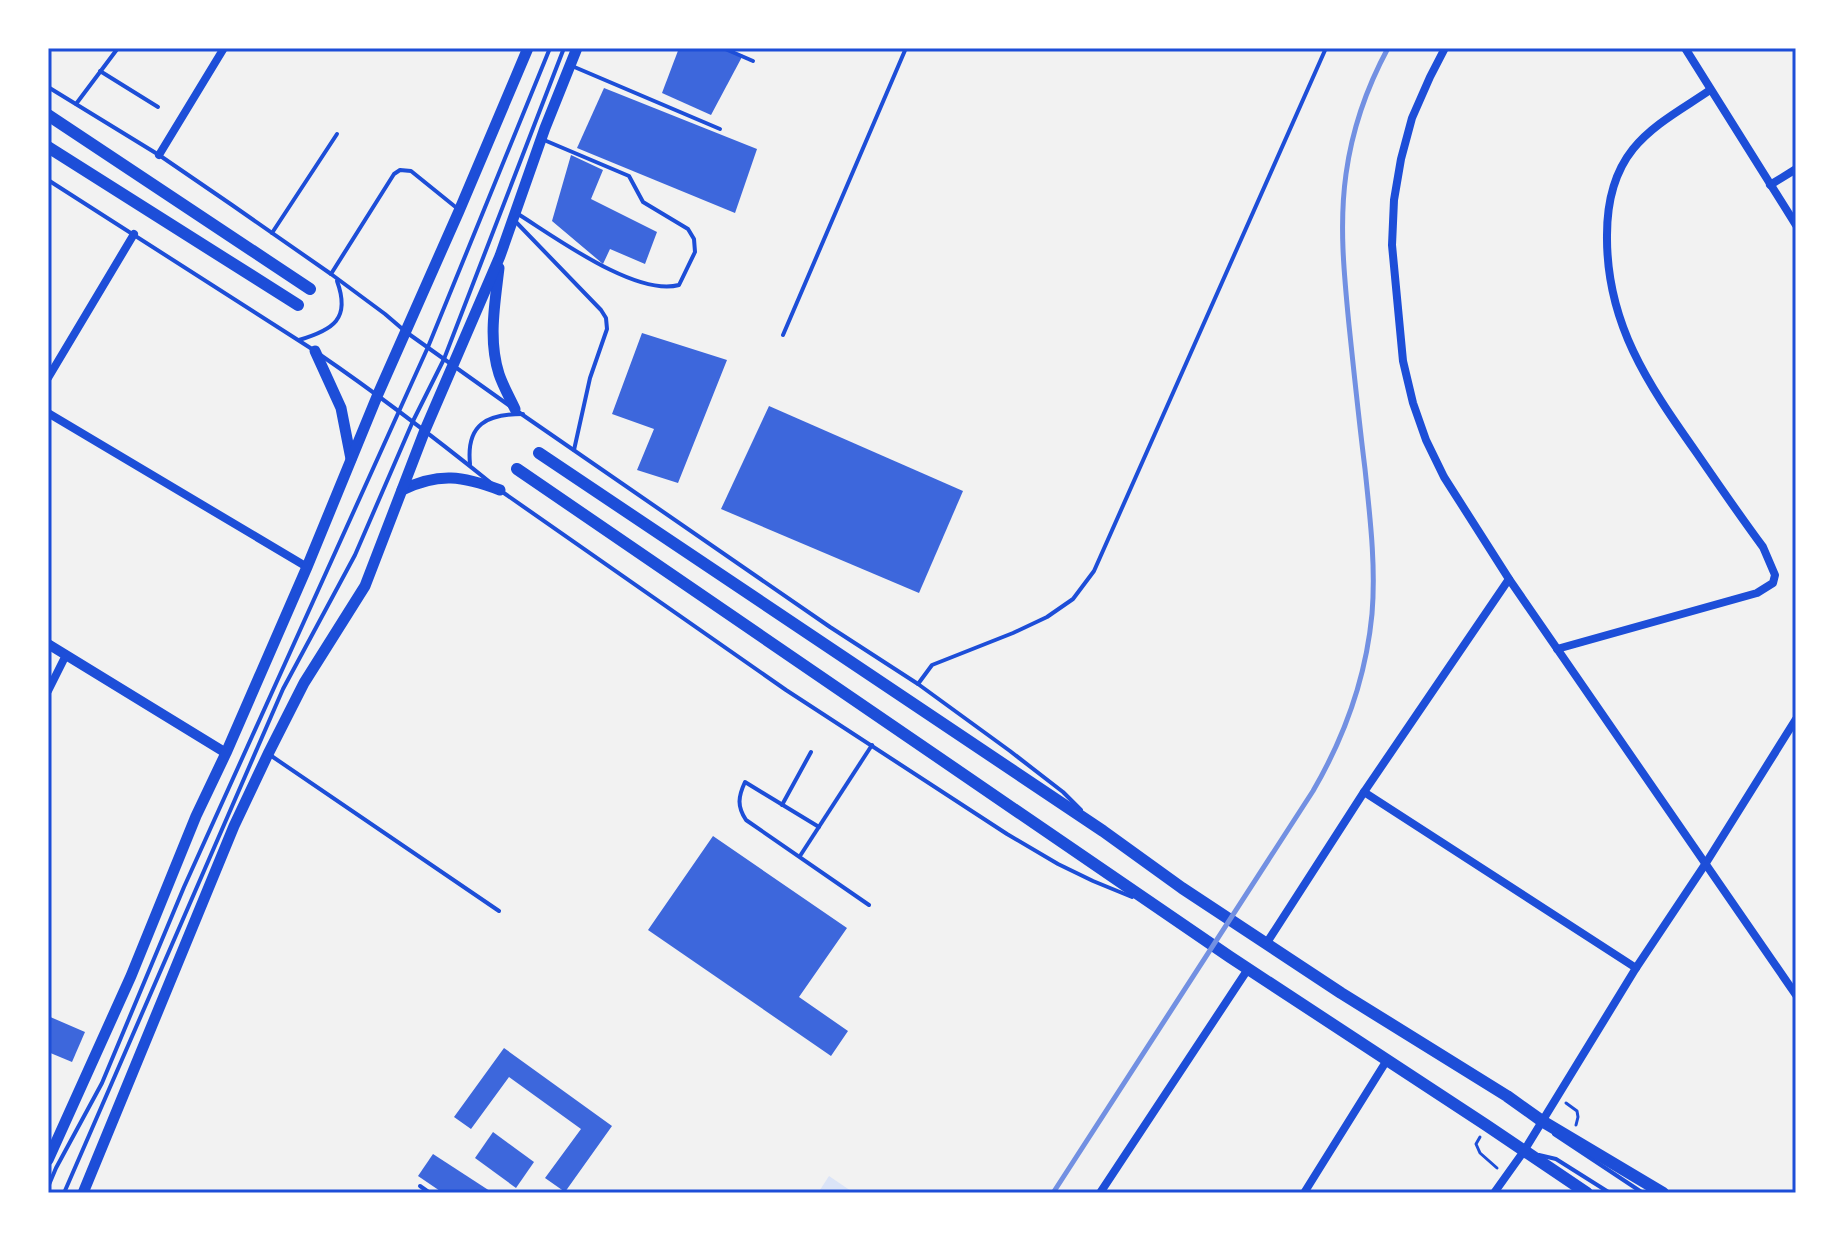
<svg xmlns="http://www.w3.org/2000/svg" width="1844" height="1241" font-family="'Titillium Web',sans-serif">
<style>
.green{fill:#dbe4f7}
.building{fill:#3d67dc}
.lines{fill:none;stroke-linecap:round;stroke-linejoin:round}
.path{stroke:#1d4ed8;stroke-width:3}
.service{stroke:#1d4ed8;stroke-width:4}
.minor{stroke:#1d4ed8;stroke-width:8}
.tertiary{stroke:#1d4ed8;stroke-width:10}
.secondary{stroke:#1d4ed8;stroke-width:11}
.primary{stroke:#1d4ed8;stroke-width:12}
.rail{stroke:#7290e2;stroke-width:5}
.neatline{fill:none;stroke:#1d4ed8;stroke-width:3}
</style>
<rect width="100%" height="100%" fill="#f2f2f2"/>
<polygon class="green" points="829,1176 854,1193 818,1193"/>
<g class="building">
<polygon points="679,48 721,48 743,55 711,115 662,93"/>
<polygon points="604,88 757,149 735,213 577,148"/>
<polygon points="571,155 603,170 591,199 657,232 645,264 610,249 603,264 552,221"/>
<polygon points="642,333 727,360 678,483 637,470 654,429 612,414"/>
<polygon points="769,406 963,491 919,593 721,509"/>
<polygon points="713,836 847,928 799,997 848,1031 831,1056 648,930"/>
<polygon points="48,1016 85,1032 72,1062 48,1052"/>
<polygon points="504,1048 612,1126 565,1192 545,1178 581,1129 509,1077 471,1129 454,1117"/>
<polygon points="493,1132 534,1162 516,1188 475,1158"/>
<polygon points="433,1154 493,1193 443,1193 418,1176"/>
</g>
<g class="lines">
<g class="path">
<polyline points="1566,1103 1577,1111 1578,1117 1576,1125"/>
<polyline points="1480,1137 1476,1144 1480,1153 1497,1168"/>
</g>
<g class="service">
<polyline points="723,48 753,61"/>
<polyline points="572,66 720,129"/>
<polyline points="100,71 158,107"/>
<polyline points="48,87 159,155 232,205 331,274 385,314 406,332 510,406"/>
<polyline points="76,104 118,48"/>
<polyline points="48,180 312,349"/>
<path d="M518,214C555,237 636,297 679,285L695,252L694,239L688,229L643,202L629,176L544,140"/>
<polyline points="515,221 601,310 606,318 607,329 590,378 574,450"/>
<polyline points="272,233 337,134"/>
<polyline points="331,274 394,174 400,170 411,171 458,209"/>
<polyline points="783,335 906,48"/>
<path d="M299,340C333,330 351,319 337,281"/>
<path d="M319,354C379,395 435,438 491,483"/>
<polyline points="517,411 830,627 918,684 1010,751 1063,792 1081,810"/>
<path d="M470,464C466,424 487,414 523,414"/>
<polyline points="501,491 786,690 1007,834 1058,864 1093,881 1132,897"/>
<polyline points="918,684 932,665 1013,633 1047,617 1073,599 1094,571 1326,48"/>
<polyline points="270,755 499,911"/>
<polyline points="782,805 811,752"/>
<path d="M819,827L745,782C738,797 737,806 746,820L869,905"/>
<polyline points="800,856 872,745"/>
<polyline points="1554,1134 1643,1193"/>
<polyline points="1539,1155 1556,1159 1610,1193"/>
<polyline points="420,1186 430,1193"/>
<polyline points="48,1187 56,1168 102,1083 184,887 428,347 550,48"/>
<polyline points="64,1193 283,689 355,555 413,421 444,359 564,48"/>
</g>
<g class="minor">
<polyline points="1445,48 1430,77 1412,118 1401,159 1394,200 1392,245 1403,361 1413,403 1426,440 1444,477 1509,579 1796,995"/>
<polyline points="1685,48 1796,225"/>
<polyline points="159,155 224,48"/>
<polyline points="1770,185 1796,169"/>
<polyline points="48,378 134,234"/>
<polyline points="48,413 307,567"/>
<path d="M1557,649L1757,593L1773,583L1775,575L1763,547C1740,516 1718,484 1696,452C1648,384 1606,323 1607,235C1607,205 1613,174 1633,149C1653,124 1684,108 1710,90"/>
<polyline points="48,691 66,655"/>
<polyline points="1364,792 1636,968"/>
<polyline points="1266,944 1364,792 1509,579"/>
<polyline points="1100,1193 1248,969"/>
<polyline points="1304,1193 1387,1060"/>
<polyline points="1494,1193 1524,1151 1636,968 1706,863 1796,719"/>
</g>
<polyline class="tertiary" points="48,644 226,753"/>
<g class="secondary">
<path d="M499,268C495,303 488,340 499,374C503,386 510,398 515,409"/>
<polyline points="315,351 341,408 351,459"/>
<path d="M402,490C439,472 463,476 500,490"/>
<polyline points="48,1160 131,976 196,816 226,753 307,567 378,394 459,211 528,48"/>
<polyline points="83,1193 234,826 268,754 304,683 365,586 425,430 500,256 545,128 577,48"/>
</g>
<g class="primary">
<polyline points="48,115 310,289"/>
<polyline points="48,147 298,305"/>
<polyline points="539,453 1103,831 1182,888 1341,993 1507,1096 1542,1121 1663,1193"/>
<polyline points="517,469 1230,957 1486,1125 1587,1193"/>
</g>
<path class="rail" d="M1053,1193L1313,791C1345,736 1366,677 1372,614C1376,566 1370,517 1365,469C1359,421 1354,373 1349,325C1344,274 1339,224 1346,174C1352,130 1367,87 1388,48"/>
</g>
<rect width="1844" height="1241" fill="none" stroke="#ffffff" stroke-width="100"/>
<rect x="50" y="50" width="1744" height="1141" class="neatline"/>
</svg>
